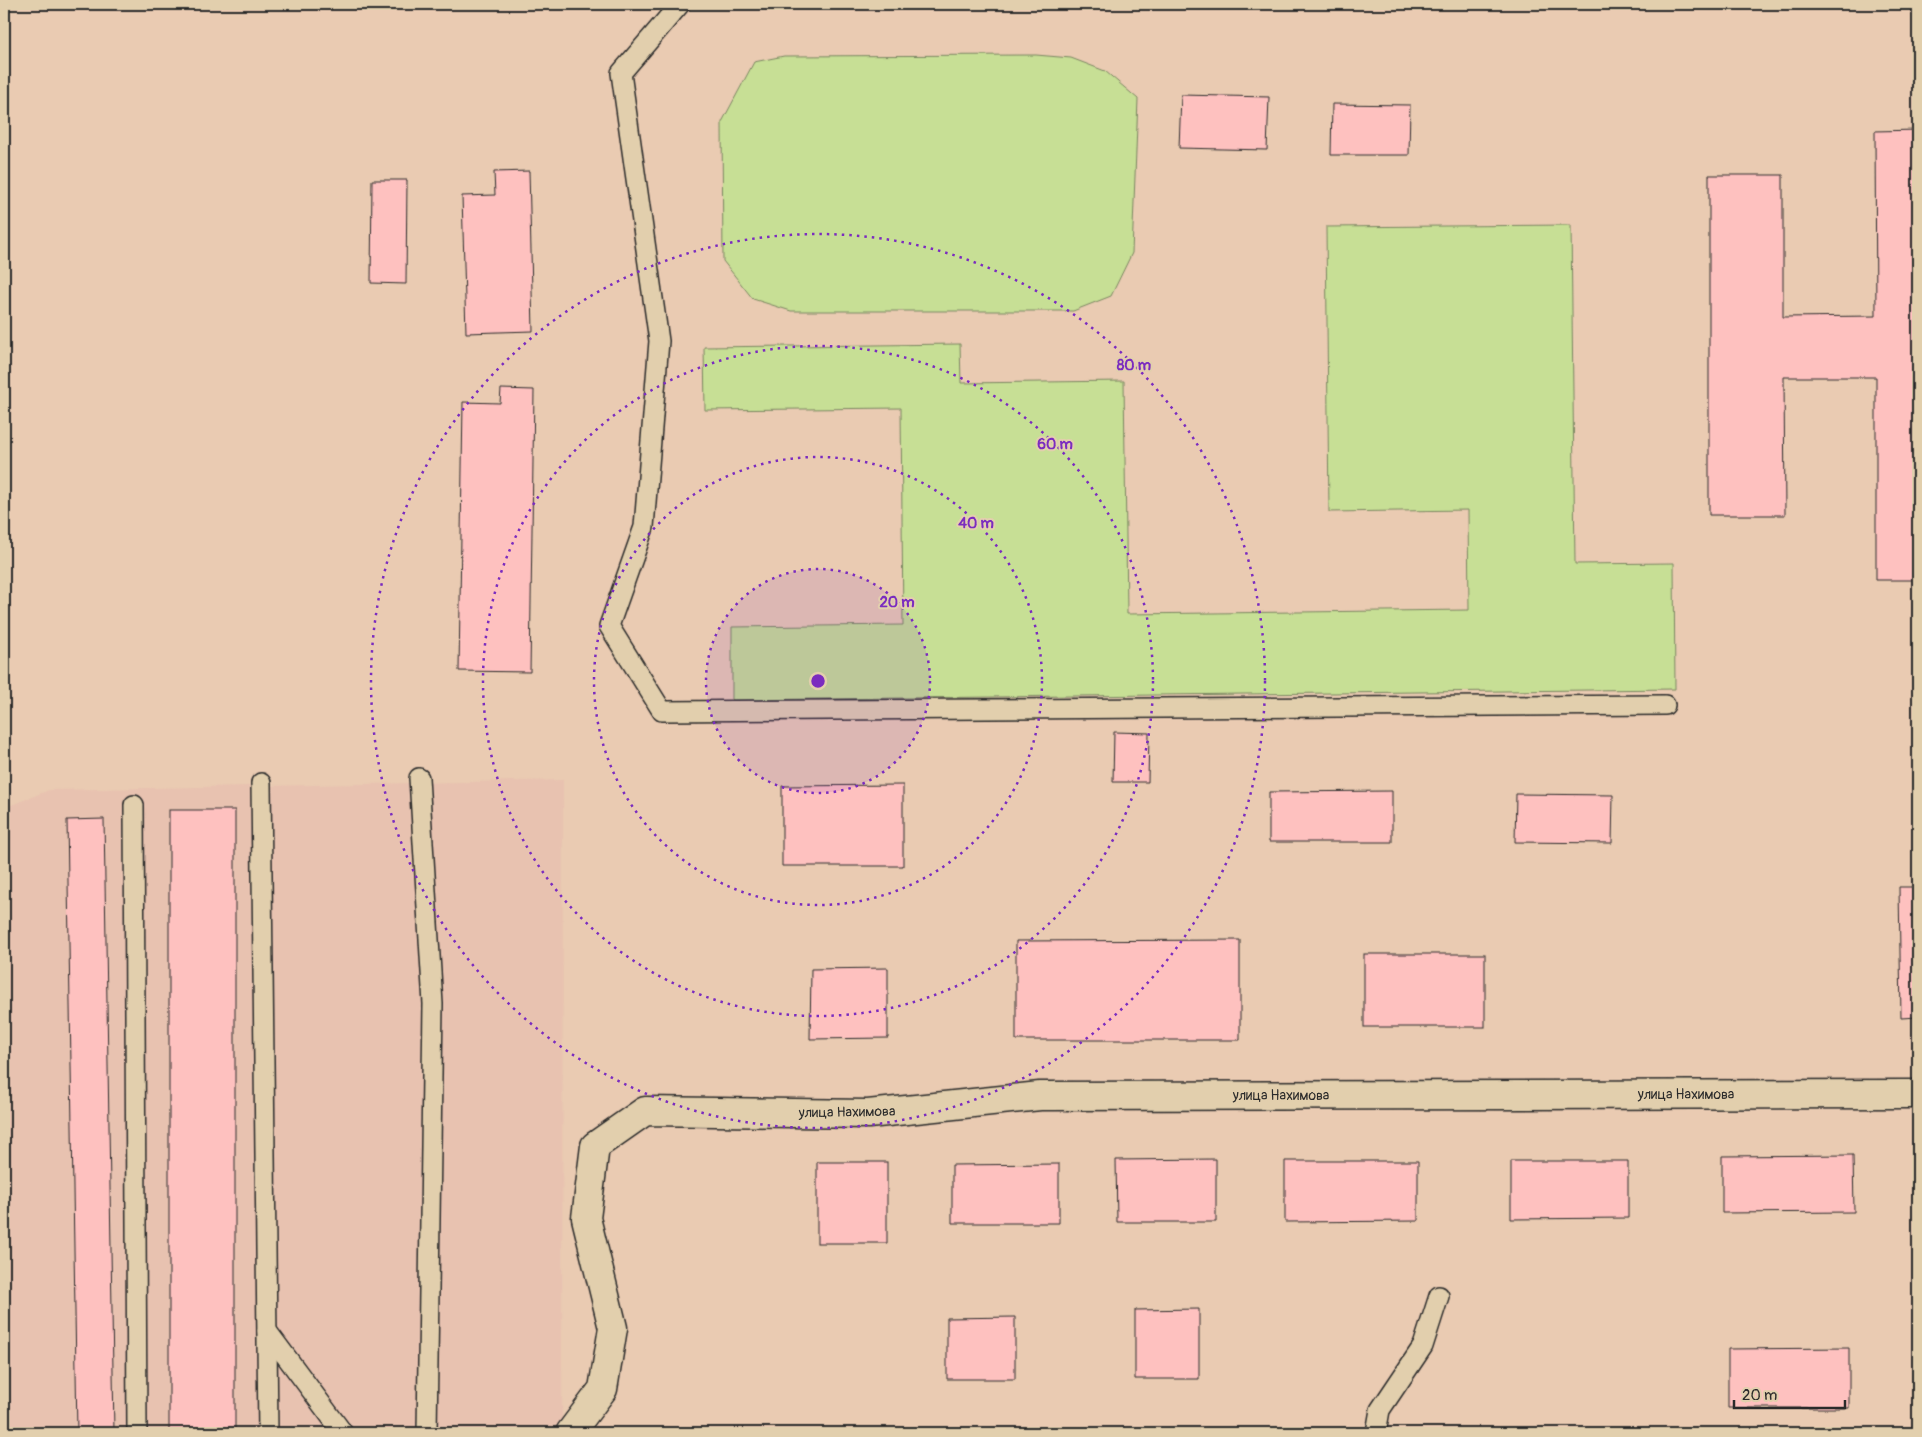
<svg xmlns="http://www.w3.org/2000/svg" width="1922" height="1437" font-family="Pangolin,sans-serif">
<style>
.built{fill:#e8c2b0}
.green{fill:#c7df95;stroke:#798560}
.building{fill:#fec1bf;stroke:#2b2b2b}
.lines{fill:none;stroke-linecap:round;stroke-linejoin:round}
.lane-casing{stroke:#2b2b2b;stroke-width:22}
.street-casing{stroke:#2b2b2b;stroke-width:31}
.lane{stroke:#e2cfad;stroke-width:19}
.street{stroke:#e2cfad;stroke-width:28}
.ring{fill:none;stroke:#7b2cbf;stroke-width:2.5;stroke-dasharray:2.5 5}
.labels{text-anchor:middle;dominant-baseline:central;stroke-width:4;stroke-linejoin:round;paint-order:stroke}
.street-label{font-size:14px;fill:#2b2b2b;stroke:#e2cfad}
.centre{fill:#7b2cbf;stroke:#e2cfad;stroke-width:2.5}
.ring-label{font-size:15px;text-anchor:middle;font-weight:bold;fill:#7b2cbf;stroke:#e2cfad;stroke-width:4;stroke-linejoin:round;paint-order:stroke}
</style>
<rect width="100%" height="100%" fill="#eacbb2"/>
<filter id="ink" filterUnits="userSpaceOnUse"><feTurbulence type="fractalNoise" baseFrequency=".02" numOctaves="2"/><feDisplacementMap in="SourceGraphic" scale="10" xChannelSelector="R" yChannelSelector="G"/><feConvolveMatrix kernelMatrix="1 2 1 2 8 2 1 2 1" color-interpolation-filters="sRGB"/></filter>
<g filter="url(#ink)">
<polygon class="built" points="563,780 562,1433 4,1433 4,808 49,790"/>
<g class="green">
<polygon points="1036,55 1071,58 1105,71 1138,99 1132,253 1111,296 1073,311 791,311 753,299 723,261 722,122 754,62 784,56"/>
<polygon points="1571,225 1575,564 1674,563 1675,689 732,700 732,627 903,625 901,408 705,410 704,347 960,344 961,383 1124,381 1127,614 1469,610 1468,510 1329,512 1326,227"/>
</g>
<g class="building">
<polygon points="1181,95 1269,97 1267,150 1179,148"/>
<polygon points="1332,104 1410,105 1409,155 1331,155"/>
<polygon points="1918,130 1918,580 1876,580 1876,377 1784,377 1785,515 1709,515 1709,175 1783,175 1783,317 1876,316 1875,131"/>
<polygon points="529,171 533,331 466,333 462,196 495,195 494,172"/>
<polygon points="372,180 407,180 406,284 371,283"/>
<polygon points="501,389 534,390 530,672 459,671 463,402 500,403"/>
<polygon points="1114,732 1149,733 1148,782 1113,782"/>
<polygon points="903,785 903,866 782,866 782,786"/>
<polygon points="1392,791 1392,842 1269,842 1269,792"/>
<polygon points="1516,794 1613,795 1612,843 1515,842"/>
<polygon points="1916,804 1918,804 1918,1017 1901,1018 1899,887 1918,887"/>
<rect x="169" y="810" width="66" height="623"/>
<polygon points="104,819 114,1433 77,1433 67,820"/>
<polygon points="1240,940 1240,1040 1016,1040 1016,941"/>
<rect x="1364" y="954" width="121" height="73"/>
<polygon points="888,968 888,1038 810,1039 811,969"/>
<polygon points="1853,1155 1854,1212 1722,1213 1722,1156"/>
<polygon points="1216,1159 1216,1222 1117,1222 1116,1160"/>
<polygon points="1285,1161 1418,1161 1418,1221 1285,1222"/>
<polygon points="1511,1161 1628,1161 1628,1218 1511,1219"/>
<rect x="817" y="1162" width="70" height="81"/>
<polygon points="1059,1164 1059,1223 952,1223 952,1165"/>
<polygon points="1199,1309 1199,1379 1135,1379 1135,1310"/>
<polygon points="1015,1317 1015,1379 947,1379 947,1318"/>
<polygon points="1849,1348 1849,1408 1728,1408 1728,1349"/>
</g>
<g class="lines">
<defs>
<g id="lane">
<polyline points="680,4 621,73 659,341 644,527 609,626 662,711 1665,705"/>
<polyline points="419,778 433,1004 427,1433"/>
<polyline points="261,783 268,1433"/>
<polyline points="134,805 137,1433"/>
<polyline points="267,1331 343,1433"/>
<polyline points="1376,1433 1380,1410 1423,1346 1439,1296"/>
</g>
<polyline id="street" points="570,1433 603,1389 613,1328 586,1218 595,1146 645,1111 868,1114 1040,1096 1918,1094"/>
</defs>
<use href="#lane" class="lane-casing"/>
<use href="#street" class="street-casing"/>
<use href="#lane" class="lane"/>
<use href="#street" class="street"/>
</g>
</g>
<circle cx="818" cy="681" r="112" fill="#7b2cbf" fill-opacity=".12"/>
<g class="ring">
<circle cx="818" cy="681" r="112"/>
<circle cx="818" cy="681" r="224"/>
<circle cx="818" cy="681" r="335"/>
<circle cx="818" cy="681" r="447"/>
</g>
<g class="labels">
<g class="street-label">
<text x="1686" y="1094">улица Нахимова</text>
<text x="1281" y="1095">улица Нахимова</text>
<text transform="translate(847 1112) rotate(-1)">улица Нахимова</text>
</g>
</g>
<circle cx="818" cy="681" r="8" class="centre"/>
<g class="ring-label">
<text x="1134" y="370">80 m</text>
<text x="1055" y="449">60 m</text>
<text x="976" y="528">40 m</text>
<text x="897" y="607">20 m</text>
</g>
<rect width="1922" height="1437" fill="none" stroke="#e2cfad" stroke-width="20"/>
<rect x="10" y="10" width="1902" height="1417" fill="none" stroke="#2b2b2b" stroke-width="2" filter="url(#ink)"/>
<path d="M1734 1400v8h111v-8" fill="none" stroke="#2b2b2b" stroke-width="2.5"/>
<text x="1742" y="1400" font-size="15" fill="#2b2b2b" stroke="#e2cfad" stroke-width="4" paint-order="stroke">20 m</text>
</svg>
